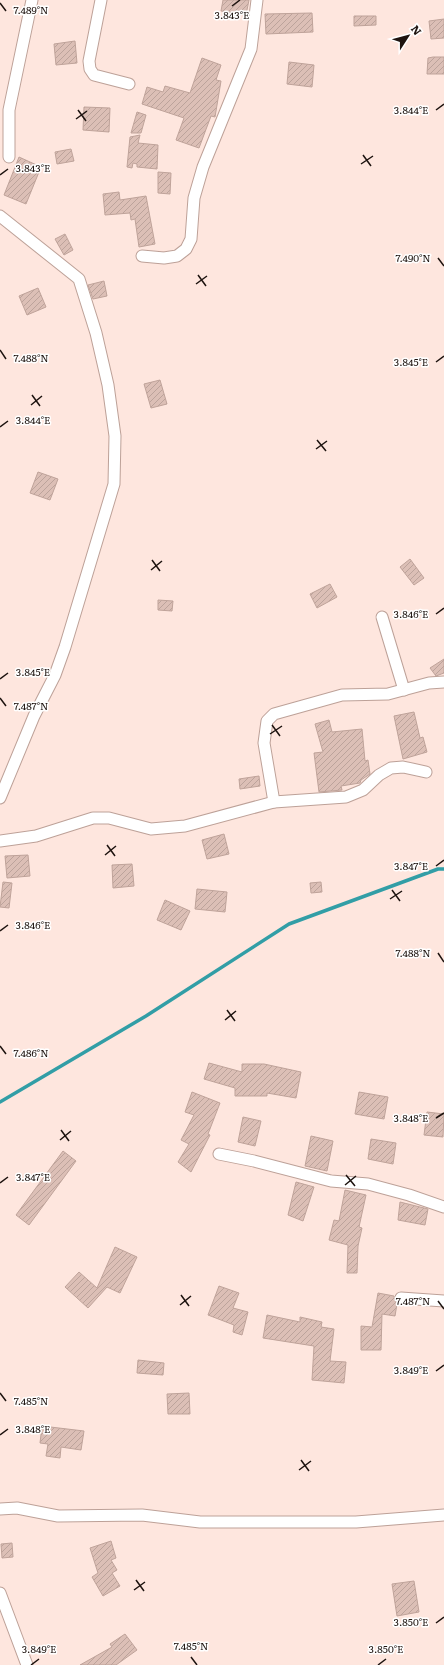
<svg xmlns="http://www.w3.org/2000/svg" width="444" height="1665" font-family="Literata,serif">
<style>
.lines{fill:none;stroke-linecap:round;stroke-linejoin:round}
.stream{stroke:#329ea6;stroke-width:3.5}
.building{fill:url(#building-hatch);stroke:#bfa39a}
.street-casing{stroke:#bda198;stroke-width:13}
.street{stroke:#fff;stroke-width:11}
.ticks{fill:none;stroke:#1d130f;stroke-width:1.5}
.ticks-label{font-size:10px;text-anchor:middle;fill:#1d130f;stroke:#fff;stroke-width:3;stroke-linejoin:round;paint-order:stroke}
</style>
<defs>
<pattern id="building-hatch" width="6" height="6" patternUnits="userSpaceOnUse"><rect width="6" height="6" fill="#dcbfb6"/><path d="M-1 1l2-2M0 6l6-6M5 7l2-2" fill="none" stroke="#bca39b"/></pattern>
</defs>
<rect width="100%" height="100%" fill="#fee6de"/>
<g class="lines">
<polyline class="stream" points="0,1102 146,1016 289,924 438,869 444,869"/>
</g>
<g class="building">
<polygon points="223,0 249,0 246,15 221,11"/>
<polygon points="312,13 313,32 266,34 265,14"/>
<polygon points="354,16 376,16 376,25 354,26"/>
<polygon points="444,19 444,38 431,39 429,21"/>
<polygon points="75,41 77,63 56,65 54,44"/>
<polygon points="433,57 444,57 444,74 427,74 428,58"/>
<polygon points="202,58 221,65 216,80 221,81 215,117 211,116 199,148 176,140 184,118 142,104 147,87 163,92 165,86 190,93"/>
<polygon points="289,62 314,65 312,87 287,84"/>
<polygon points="84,107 110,108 109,132 83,130"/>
<polygon points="137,112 146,115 141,133 131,133"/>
<polygon points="140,135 138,143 158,145 157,169 137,167 137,164 133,163 132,168 127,167 130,137"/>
<polygon points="71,149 74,161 57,164 55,152"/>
<polygon points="19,157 41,167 26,204 4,195"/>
<polygon points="158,172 171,173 170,194 158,193"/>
<polygon points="119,192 120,200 146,196 155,244 139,247 135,219 131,220 130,213 105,215 103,194"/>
<polygon points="65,234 73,250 64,255 55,239"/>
<polygon points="104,281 107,296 93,299 88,285"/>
<polygon points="38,288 46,307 27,315 19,296"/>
<polygon points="160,380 167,404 151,408 144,384"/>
<polygon points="38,472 58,479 50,500 30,493"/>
<polygon points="410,559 424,578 414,585 400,567"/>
<polygon points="330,584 337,597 317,608 310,594"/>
<polygon points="158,600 173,601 172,611 158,610"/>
<polygon points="444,659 444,673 436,676 430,668"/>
<polygon points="414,712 420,738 423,737 427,752 403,759 394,716"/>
<polygon points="329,720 332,732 362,729 365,761 368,760 370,774 361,780 360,783 341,786 342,790 319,792 314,753 323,752 315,724"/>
<polygon points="259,776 260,786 240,789 239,779"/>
<polygon points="224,834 229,854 207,859 202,840"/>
<polygon points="28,855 30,876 7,878 5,856"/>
<polygon points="132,864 134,886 113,888 112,865"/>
<polygon points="3,882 12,883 9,908 0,907"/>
<polygon points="321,882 322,892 311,893 310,883"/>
<polygon points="197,889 227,892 225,912 195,909"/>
<polygon points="165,900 190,911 181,930 157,920"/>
<polygon points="209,1063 242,1072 242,1064 264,1064 301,1072 296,1098 267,1093 267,1096 235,1096 235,1088 204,1079"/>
<polygon points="192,1092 220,1103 208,1134 210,1135 191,1172 178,1162 189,1144 181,1140 194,1115 185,1112"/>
<polygon points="359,1092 388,1097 384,1119 355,1114"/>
<polygon points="427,1112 444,1114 443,1137 424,1135"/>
<polygon points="243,1117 261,1121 255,1146 238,1142"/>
<polygon points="311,1136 333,1141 327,1171 305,1166"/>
<polygon points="371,1139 396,1143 393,1164 368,1159"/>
<polygon points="63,1151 76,1161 29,1225 16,1215"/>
<polygon points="296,1182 314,1187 303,1221 288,1215"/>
<polygon points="345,1190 366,1195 359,1227 362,1228 358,1246 357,1273 347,1273 348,1245 329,1240 334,1220 339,1221"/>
<polygon points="400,1202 428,1209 425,1225 398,1220"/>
<polygon points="115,1247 137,1257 120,1293 107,1287 88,1308 65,1287 79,1272 97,1288"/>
<polygon points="219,1286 239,1293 233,1308 248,1312 242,1335 233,1332 234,1325 208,1315"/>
<polygon points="378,1293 394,1296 395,1301 397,1304 395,1316 382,1314 381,1350 361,1350 361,1326 372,1327"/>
<polygon points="267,1315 300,1322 300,1317 322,1322 321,1327 334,1329 330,1361 346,1362 344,1383 312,1380 314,1346 263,1338"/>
<polygon points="138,1360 164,1363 163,1375 137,1373"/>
<polygon points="189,1393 190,1414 168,1414 167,1394"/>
<polygon points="42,1426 84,1431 81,1450 61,1447 60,1458 46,1456 48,1444 40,1443"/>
<polygon points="111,1541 116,1558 111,1560 117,1570 112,1573 120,1586 103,1596 92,1577 98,1573 90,1548"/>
<polygon points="12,1543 13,1557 2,1558 1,1544"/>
<polygon points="414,1581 419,1612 397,1616 392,1584"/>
<polygon points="125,1634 137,1650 116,1665 80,1665 112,1647 110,1644"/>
</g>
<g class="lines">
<defs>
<g id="street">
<polyline points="101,0 89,61 90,69 94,75 129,84"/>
<polyline points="9,157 9,110 32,0"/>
<polyline points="0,216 79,279 96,333 108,385 115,436 114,484 65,647 55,675 34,716 0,798"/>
<polyline points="142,256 164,258 177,256 186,249 191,239 194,198 203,167 251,49 257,0"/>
<polyline points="382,617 404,690"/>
<polyline points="274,802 264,743 267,721 274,714 342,695 388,694 429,683 444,682"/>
<polyline points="0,841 36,836 93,818 109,818 151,829 185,826 274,802 346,797 363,790 379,775 391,768 403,767 426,772"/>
<polyline points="219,1154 254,1161 331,1181 368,1184 409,1195 444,1207"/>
<polyline points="401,1298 444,1301"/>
<polyline points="0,1509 17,1508 58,1516 142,1515 200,1522 356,1522 444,1515"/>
<polyline points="0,1593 27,1665"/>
</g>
</defs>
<use href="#street" class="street-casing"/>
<use href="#street" class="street"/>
</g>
<path class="ticks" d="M0,3L6,11M232,6L240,0M78,110L86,121M436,110L444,104M76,119L87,111M363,155L371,166M361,164L373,156M0,175L8,169M438,258L444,266M198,275L206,286M196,284L207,276M0,350L6,359M436,362L444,356M32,395L40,406M31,405L42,396M0,427L8,421M317,440L326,451M316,449L327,441M152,560L160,571M151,570L162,561M436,614L444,608M0,679L8,673M0,698L6,706M272,725L280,736M270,734L282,726M107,845L115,856M105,855L116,846M436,866L444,860M392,890L400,901M390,899L402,891M0,931L8,925M438,953L444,962M227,1010L235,1021M225,1020L236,1011M0,1046L6,1054M436,1118L444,1113M61,1130L69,1141M60,1140L71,1131M346,1175L355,1186M0,1183L8,1177M345,1185L356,1176M181,1295L189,1306M438,1301L444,1309M180,1305L191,1296M436,1371L444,1365M0,1393L6,1401M0,1435L8,1429M301,1460L309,1471M299,1470L311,1461M136,1580L144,1591M134,1590L145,1582M436,1623L444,1617M191,1657L197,1665M31,1665L39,1659M378,1665L386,1659"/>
<g class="ticks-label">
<text x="31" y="14">7.489°N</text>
<text x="232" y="19">3.843°E</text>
<text x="411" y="114">3.844°E</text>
<text x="33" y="172">3.843°E</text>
<text x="413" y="262">7.490°N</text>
<text x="31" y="362">7.488°N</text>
<text x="411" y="366">3.845°E</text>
<text x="33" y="424">3.844°E</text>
<text x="411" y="618">3.846°E</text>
<text x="33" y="676">3.845°E</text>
<text x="31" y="710">7.487°N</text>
<text x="411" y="870">3.847°E</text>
<text x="33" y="929">3.846°E</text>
<text x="413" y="957">7.488°N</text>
<text x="31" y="1057">7.486°N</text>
<text x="411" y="1122">3.848°E</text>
<text x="33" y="1181">3.847°E</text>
<text x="413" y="1305">7.487°N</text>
<text x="411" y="1374">3.849°E</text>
<text x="31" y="1405">7.485°N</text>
<text x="33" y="1433">3.848°E</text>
<text x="411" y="1626">3.850°E</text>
<text x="191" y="1650">7.485°N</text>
<text x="39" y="1653">3.849°E</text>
<text x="386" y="1653">3.850°E</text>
</g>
<g transform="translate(408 36) rotate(54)" stroke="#ffffff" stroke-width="3" paint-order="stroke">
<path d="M0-3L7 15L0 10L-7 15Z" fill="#1d130f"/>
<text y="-6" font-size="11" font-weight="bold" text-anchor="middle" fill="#1d130f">N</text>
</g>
</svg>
